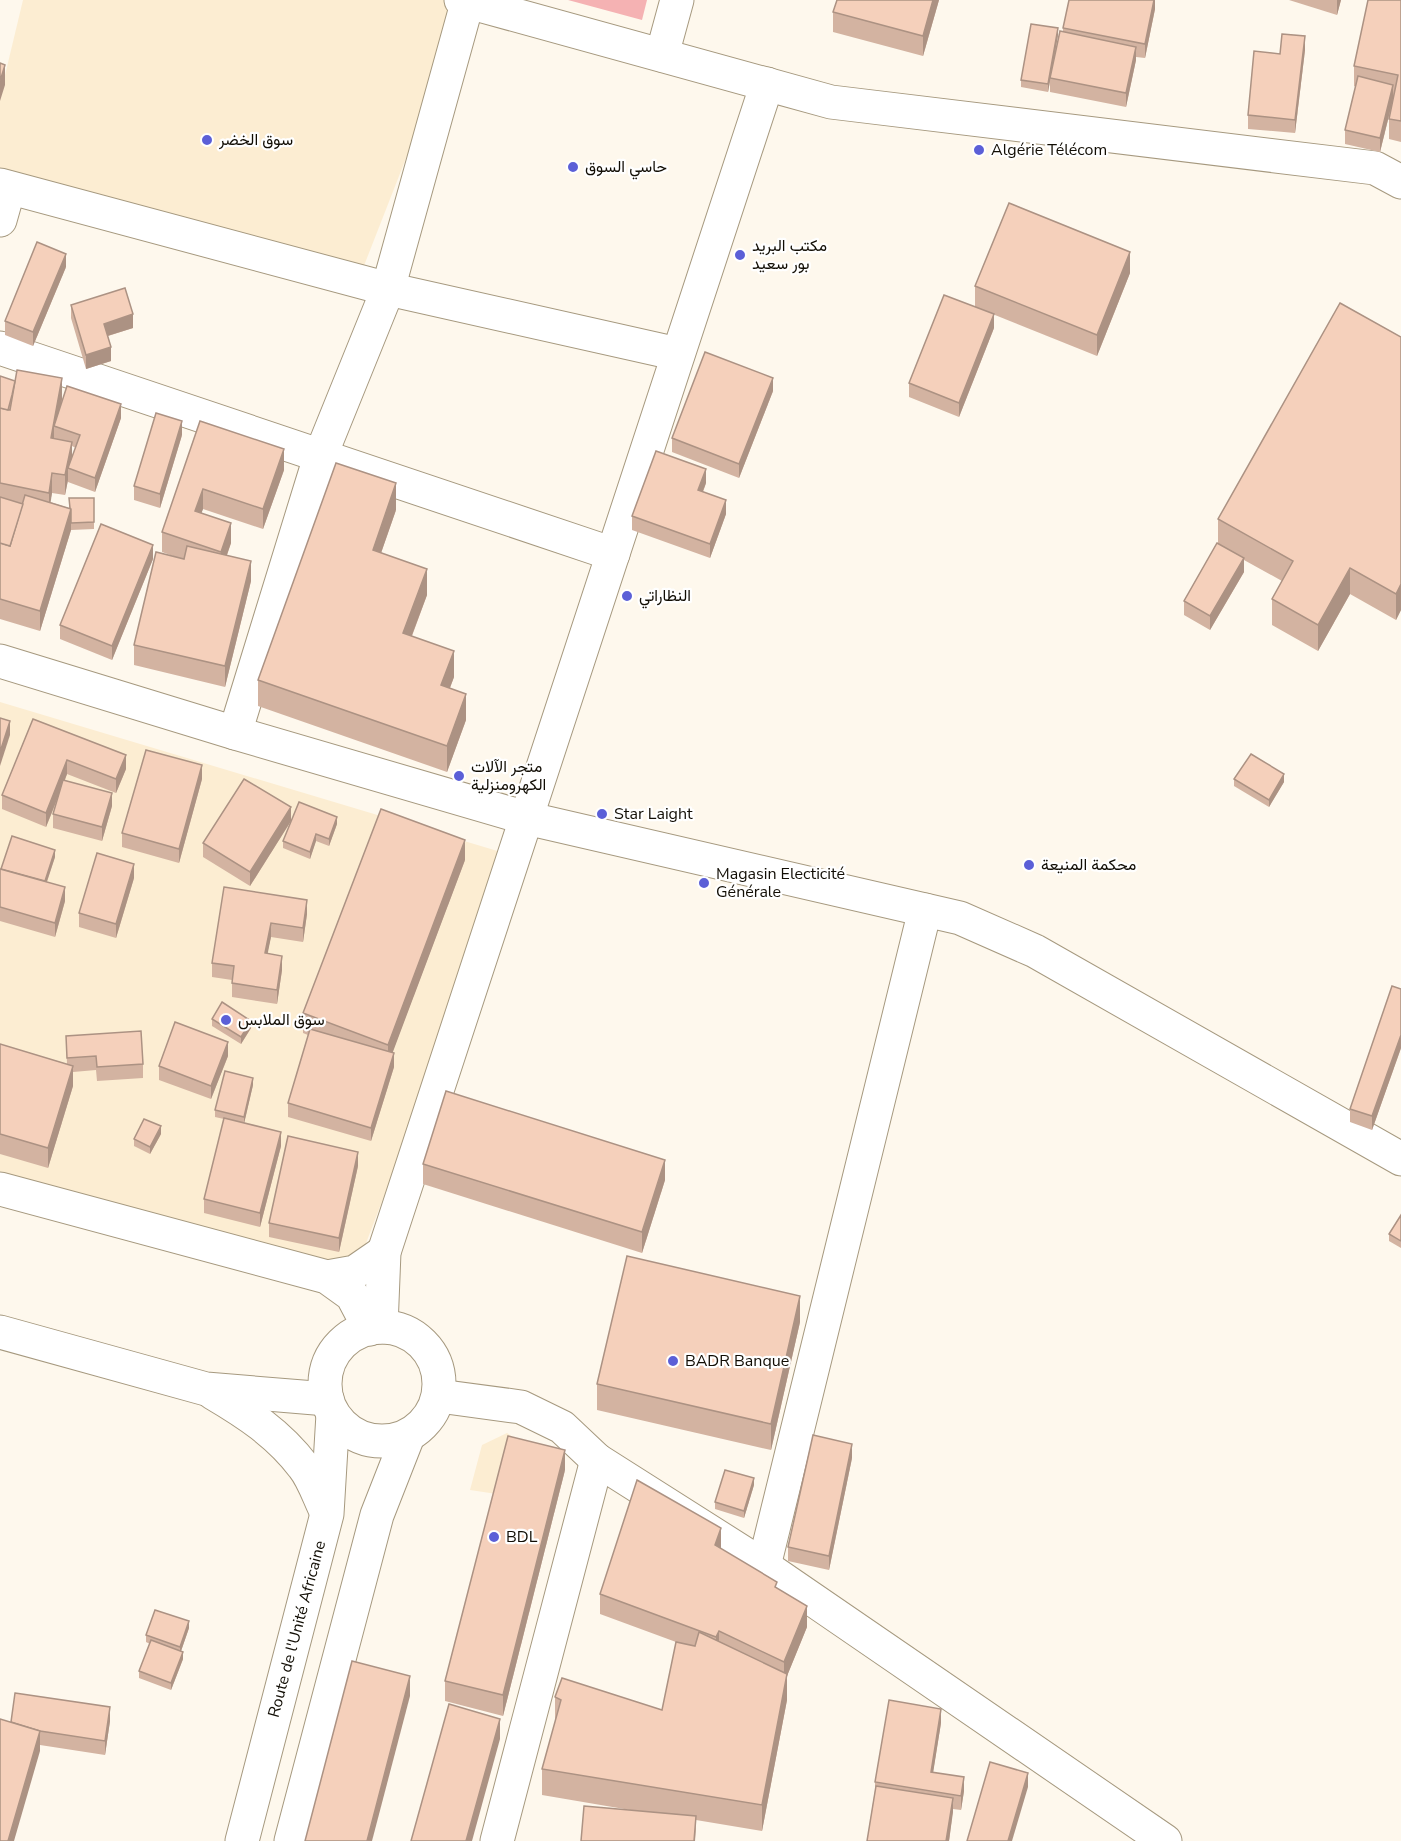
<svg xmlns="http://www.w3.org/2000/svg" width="1401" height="1841" font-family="'Nunito Sans',Vazirmatn,sans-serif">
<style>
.built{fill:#fcedd2}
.green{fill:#f5b2b3}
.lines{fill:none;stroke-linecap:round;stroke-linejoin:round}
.street-casing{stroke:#a6997f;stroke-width:35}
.secondary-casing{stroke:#a6997f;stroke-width:35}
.street{stroke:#fff;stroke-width:33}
.secondary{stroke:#fff;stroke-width:33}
.wall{fill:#d3b3a1;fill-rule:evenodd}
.shaded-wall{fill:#ac9283}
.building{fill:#f5d0bb;stroke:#ac9283;stroke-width:1.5}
.poi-dot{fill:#5b5fd7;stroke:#fff;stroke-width:2}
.labels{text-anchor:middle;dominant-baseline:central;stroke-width:4.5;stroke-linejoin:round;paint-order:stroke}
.poi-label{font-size:16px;fill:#110d04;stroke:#fff;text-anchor:start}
.street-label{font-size:16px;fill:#110d04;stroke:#fff}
</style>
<rect width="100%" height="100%" fill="#fef8ed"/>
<g class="built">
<polygon points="23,0 460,0 467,2 358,281 0,185 0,96"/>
<polygon points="0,702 514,856 355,1272 0,1184"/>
<polygon points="507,1433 557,1468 551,1502 470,1490 482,1445"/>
</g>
<polygon class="green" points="568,0 647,0 642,20"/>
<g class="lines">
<defs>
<g id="street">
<polyline points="461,0 831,102 1375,168 1401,182"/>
<polyline points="662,55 677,0"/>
<polyline points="0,185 388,289 678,354"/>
<polyline points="0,220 9,188"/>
<polyline points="0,348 613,554"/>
<polyline points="0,661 235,733 526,818 960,918 1035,951 1401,1159"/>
<polyline points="235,733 320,457 388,289 468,0"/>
<polyline points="381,1327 384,1252 767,84"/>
<polyline points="439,1396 521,1407 562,1427 597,1460 764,1566 1165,1841"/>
<polyline points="764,1566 925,910"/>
<polyline points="497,1841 597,1460"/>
</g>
<g id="secondary">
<polyline points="0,1189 327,1277 352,1295 370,1329"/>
<polyline points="327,1277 355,1272 384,1252"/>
<circle cx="382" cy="1384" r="57"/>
<polyline points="0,1332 206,1389 327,1399"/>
<path d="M213,1393C247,1413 279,1434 303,1466C313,1478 319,1497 326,1511"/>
<polyline points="242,1841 327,1514 333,1414"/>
<polyline points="291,1841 377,1515 408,1436"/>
</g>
</defs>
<use href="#street" class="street-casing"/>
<use href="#secondary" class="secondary-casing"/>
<use href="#street" class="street"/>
<use href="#secondary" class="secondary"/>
</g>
<g class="wall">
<polygon points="837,0 939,0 923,56 833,32 833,12"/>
<polygon points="1155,0 1155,9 1145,58 1136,57 1136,60 1126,107 1050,92 1050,82 1048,92 1021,87 1021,80 1058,35 1055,54 1063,31 1063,28"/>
<polygon points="1289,0 1341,0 1337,15"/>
<polygon points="1401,0 1401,142 1389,139 1389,119 1390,112 1380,152 1345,144 1345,130 1356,87 1354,86 1354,66"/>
<polygon points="1305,50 1295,133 1248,129 1248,115 1280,54"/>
<polygon points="66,267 33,346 5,335 5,321"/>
<polygon points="1130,273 1097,356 975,307 975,286"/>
<polygon points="71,305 133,328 108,336 111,361 86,369 71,318"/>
<polygon points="994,328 959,417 909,397 909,383"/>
<polygon points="1401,337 1401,610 1396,620 1350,594 1318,651 1272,625 1272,599 1282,581 1244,560 1244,572 1210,630 1184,615 1184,601 1218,544 1218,519"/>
<path d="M0,376L62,399L61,406L121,418L95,492L68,482V480L65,495L52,493L50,502L69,508V498H94V529L71,530L40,631L0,619ZM72,446L76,448L72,458Z"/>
<polygon points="773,391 739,478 672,452 672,438"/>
<polygon points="200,421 284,470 263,529 203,509 201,513 231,543 227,555 251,581 225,687 134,665 134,645 173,556 162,552 162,532"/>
<polygon points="182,435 160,508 134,500 134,486"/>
<polygon points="706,483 703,492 726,514 710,558 632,530 632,516"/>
<polygon points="396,510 381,553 427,595 412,636 454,677 450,688 466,720 447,772 258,706 258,680"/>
<polygon points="153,559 112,660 60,639 60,625"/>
<polygon points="33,719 126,769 116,793 67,774 65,780 112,806 102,841 53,828 53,814 58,798 46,827 2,809 2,795"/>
<polygon points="202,779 179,863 122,847 122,833"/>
<polygon points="1234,779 1284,782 1269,807 1234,786"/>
<polygon points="291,821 250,886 203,857 203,843"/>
<polygon points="337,824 329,846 316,841 310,859 283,848 283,841"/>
<polygon points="55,857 47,882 65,901 55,937 0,921 0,869"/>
<polygon points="465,860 392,1053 394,1067 371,1141 288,1117 288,1103 308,1035 303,1033 303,1013"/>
<polygon points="134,878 116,938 79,927 79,913"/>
<polygon points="224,887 307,914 303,942 271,937 267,953 282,970 277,1004 232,997 232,980 212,977 212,963"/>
<polygon points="1401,989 1401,1048 1372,1130 1350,1122 1350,1109"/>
<polygon points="212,1019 251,1028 241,1044 212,1026"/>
<polygon points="66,1036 143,1064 143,1078 97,1081 96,1070 73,1072 73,1086 48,1168 0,1154 0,1044 67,1064"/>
<polygon points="228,1056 211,1099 159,1080 159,1066"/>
<polygon points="253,1085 244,1123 281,1146 260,1227 204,1213 204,1199 224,1119 215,1117 215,1110"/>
<polygon points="161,1134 150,1154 134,1146 134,1139"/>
<polygon points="423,1164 665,1180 642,1253 423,1184"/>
<polygon points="358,1166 339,1252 269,1237 269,1223"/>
<polygon points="1401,1215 1401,1248 1389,1241 1389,1234"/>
<polygon points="800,1322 771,1450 597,1410 597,1384"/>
<polygon points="852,1458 829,1570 788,1561 788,1547"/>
<polygon points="565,1470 503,1716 445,1701 445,1681"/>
<polygon points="754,1485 744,1518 715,1509 715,1502"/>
<polygon points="721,1549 777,1589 807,1627 787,1676 787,1700 762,1831 696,1820 695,1841 581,1841 636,1811 542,1795 542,1769 555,1722 555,1697 662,1710 676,1642 600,1614 600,1594"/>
<polygon points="189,1628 181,1651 183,1659 171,1690 139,1678 139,1671 150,1644 146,1642 146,1635"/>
<polygon points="110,1721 105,1755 40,1745 40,1751 11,1722"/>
<polygon points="941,1723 933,1772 964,1791 961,1810 953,1809 949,1841 867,1841 875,1790 875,1782"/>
</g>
<g class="shaded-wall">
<polygon points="933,0 939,0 923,56 923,36"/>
<polygon points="1154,0 1155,0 1155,9 1145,58 1145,44"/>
<polygon points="1337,0 1341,0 1337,15"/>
<polygon points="1058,28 1058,35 1048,92 1048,84"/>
<polygon points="1305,36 1305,50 1295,133 1295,120"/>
<polygon points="1136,47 1136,60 1126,107 1126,93"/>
<polygon points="5,65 5,85 0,101 0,81"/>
<polygon points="1393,85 1393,99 1380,152 1380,138"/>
<polygon points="1130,252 1130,273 1097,356 1097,335"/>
<polygon points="66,254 66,267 33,346 33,332"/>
<polygon points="133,314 133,328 104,337 104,324"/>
<polygon points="994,314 994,328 959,417 959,403"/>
<polygon points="111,347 111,361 86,369 86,355"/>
<polygon points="62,378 62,399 57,427 54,426 54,440 51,438"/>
<polygon points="773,378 773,391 739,478 739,464"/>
<polygon points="121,404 121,418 95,492 95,478"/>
<polygon points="182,421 182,435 160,508 160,494"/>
<polygon points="72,442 72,463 68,468 68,480 65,495 65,475"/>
<polygon points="284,449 284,470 263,529 263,509"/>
<polygon points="706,469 706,483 698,504 698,490"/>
<polygon points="52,473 52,493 49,513 49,493"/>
<polygon points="396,483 396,510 373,576 373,550"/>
<polygon points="203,489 203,509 195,531 195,511"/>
<polygon points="726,500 726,514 710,558 710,544"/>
<polygon points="71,509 71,530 40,631 40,611"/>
<polygon points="231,523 231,543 221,572 221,552"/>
<polygon points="153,545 153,559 112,660 112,646"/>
<polygon points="1244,558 1244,572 1210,630 1210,616"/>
<polygon points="251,561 251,581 225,687 225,666"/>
<polygon points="1350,568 1350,594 1318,651 1318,625"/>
<polygon points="427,569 427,595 403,659 403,633"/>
<polygon points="1401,584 1401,610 1396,620 1396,594"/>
<polygon points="454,651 454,677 441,711 441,685"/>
<polygon points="466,694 466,720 447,772 447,746"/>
<polygon points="10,721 10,735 0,766 0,752"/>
<polygon points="126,755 126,769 116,793 116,779"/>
<polygon points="67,760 67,774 46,827 46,813"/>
<polygon points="202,765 202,779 179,863 179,849"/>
<polygon points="1284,774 1284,782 1269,807 1269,800"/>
<polygon points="112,793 112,806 102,841 102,827"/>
<polygon points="291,807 291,821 250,886 250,872"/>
<polygon points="337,817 337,824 329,846 329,839"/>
<polygon points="316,834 316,841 310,859 310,852"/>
<polygon points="465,840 465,860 388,1065 388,1045"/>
<polygon points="55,850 55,857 44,890 44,883"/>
<polygon points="134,864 134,878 116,938 116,924"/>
<polygon points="65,887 65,901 55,937 55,923"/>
<polygon points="307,900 307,914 303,942 303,928"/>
<polygon points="271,923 271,937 265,967 265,953"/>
<polygon points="282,956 282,970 277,1004 277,990"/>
<polygon points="251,1021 251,1028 241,1044 241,1037"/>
<polygon points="1401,1035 1401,1048 1372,1130 1372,1116"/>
<polygon points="228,1042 228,1056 211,1099 211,1086"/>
<polygon points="394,1053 394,1067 371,1141 371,1128"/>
<polygon points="73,1066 73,1086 48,1168 48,1148"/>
<polygon points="253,1078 253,1085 244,1124 244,1117"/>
<polygon points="161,1126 161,1134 150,1154 150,1147"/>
<polygon points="281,1132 281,1146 260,1227 260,1213"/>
<polygon points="358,1152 358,1166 339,1252 339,1238"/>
<polygon points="665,1160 665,1180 642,1253 642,1232"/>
<polygon points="800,1296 800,1322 771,1450 771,1424"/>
<polygon points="852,1444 852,1458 829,1570 829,1556"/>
<polygon points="565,1450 565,1470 503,1716 503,1695"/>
<polygon points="754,1478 754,1485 744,1518 744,1511"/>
<polygon points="721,1528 721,1548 715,1565 715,1545"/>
<polygon points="807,1606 807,1627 787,1676 787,1700 762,1831 762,1805 784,1682 784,1662"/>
<polygon points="189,1621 189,1628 180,1654 180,1647"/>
<polygon points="719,1631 719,1651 716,1657 716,1637"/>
<polygon points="183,1652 183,1659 171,1690 171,1683"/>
<polygon points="410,1676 410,1696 372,1841 367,1841"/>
<polygon points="110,1707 110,1721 105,1755 105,1741"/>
<polygon points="941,1709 941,1723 931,1786 931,1772"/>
<polygon points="500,1719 500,1739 472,1841 466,1841"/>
<polygon points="40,1731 40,1751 14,1841 8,1841"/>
<polygon points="1028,1773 1028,1787 1012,1841 1008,1841"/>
<polygon points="964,1777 964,1791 961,1810 961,1796"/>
<polygon points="953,1798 953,1812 949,1841 946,1841"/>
<polygon points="696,1816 695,1841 694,1841"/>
</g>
<g class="building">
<polygon points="837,0 933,0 923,36 833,12"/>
<polygon points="1069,0 1154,0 1145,44 1063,28"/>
<polygon points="1368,0 1401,0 1401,121 1389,119 1398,75 1354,66"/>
<polygon points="1031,24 1058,28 1048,84 1021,80"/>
<polygon points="1060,31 1136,47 1126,93 1050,78"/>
<polygon points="1282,34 1305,36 1295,120 1248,115 1254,51 1280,54"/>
<polygon points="0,63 5,65 0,81"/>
<polygon points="1358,76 1393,85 1380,138 1345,130"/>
<polygon points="1009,203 1130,252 1097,335 975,286"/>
<polygon points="37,242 66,254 33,332 5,321"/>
<polygon points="125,288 133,314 104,324 111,347 86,355 71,305"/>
<polygon points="944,295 994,314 959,403 909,383"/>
<polygon points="1340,303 1401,337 1401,584 1396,594 1350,568 1318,625 1272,599 1293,561 1218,519"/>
<polygon points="705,352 773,378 739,464 672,438"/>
<polygon points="17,370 62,378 51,438 72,442 65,475 52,473 49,493 0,483 0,408 10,410"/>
<polygon points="0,376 15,381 12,395 8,410 0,408"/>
<polygon points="67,386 121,404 95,478 68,468 80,435 54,426"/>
<polygon points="156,413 182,421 160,494 134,486"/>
<polygon points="200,421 284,449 263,509 203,489 195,511 231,523 221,552 162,532"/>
<polygon points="656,451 706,469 698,490 726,500 710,544 632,516"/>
<polygon points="336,463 396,483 373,550 427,569 403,633 454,651 441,685 466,694 447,746 258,680"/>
<polygon points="25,495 71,509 40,611 0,599 0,543 10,546"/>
<polygon points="0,497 23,504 10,546 0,543"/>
<polygon points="69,498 94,498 94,522 71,523 71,509 70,508"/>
<polygon points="101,524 153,545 112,646 60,625"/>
<polygon points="1217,543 1244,558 1210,616 1184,601"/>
<polygon points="187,546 251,561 225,666 134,645 156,552 184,559"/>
<polygon points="0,718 10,721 0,752"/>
<polygon points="33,719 126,755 116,779 67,760 46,813 2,795"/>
<polygon points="146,750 202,765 179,849 122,833"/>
<polygon points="1251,754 1284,774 1269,800 1234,779"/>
<polygon points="244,779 291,807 250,872 203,843"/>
<polygon points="63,780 112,793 102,827 53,814"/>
<polygon points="299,802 337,817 329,839 316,834 310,852 283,841"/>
<polygon points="381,809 465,840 388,1045 303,1013"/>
<polygon points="12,836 55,850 45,881 1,869"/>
<polygon points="97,853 134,864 116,924 79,913"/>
<polygon points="0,869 65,887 55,923 0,907"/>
<polygon points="224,887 307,900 303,928 271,923 265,953 282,956 277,990 232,983 234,966 212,963"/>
<polygon points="1392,986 1401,989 1401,1035 1372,1116 1350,1109"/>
<polygon points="222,1002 251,1021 241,1037 212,1019"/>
<polygon points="175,1022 228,1042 211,1086 159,1066"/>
<polygon points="310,1029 394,1053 371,1128 288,1103"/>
<polygon points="141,1031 143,1064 97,1067 96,1056 67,1058 66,1036"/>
<polygon points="0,1044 73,1066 48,1148 0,1134"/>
<polygon points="225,1071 253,1078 244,1117 215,1110"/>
<polygon points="446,1091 665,1160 642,1232 423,1164"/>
<polygon points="224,1118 281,1132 260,1213 204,1199"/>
<polygon points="144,1119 161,1126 150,1147 134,1139"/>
<polygon points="288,1136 358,1152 339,1238 269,1223"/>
<polygon points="1401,1215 1401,1241 1389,1234"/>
<polygon points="627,1256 800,1296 771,1424 597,1384"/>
<polygon points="813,1435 852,1444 829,1556 788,1547"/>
<polygon points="508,1436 565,1450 503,1695 445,1681"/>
<polygon points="725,1470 754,1478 744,1511 715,1502"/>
<polygon points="637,1480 721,1528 715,1545 777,1582 775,1587 807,1606 784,1662 719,1631 716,1637 600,1594"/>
<polygon points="155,1610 189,1621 180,1647 146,1635"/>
<polygon points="699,1632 787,1674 762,1805 542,1769 561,1700 555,1697 562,1678 662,1710 676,1642 695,1646"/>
<polygon points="151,1640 183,1652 171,1683 139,1671"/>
<polygon points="352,1661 410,1676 367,1841 305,1841"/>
<polygon points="15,1693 110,1707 105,1741 40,1731 11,1722"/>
<polygon points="889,1700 941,1709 931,1772 964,1777 961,1796 875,1782"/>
<polygon points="449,1704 500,1719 466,1841 411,1841"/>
<polygon points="0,1719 40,1731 8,1841 0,1841"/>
<polygon points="990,1762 1028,1773 1008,1841 967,1841"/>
<polygon points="876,1786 953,1798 946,1841 867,1841"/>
<polygon points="584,1806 696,1816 694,1841 581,1841"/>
</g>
<g class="poi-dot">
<circle cx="207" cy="140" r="6"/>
<circle cx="979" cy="150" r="6"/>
<circle cx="573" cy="167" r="6"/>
<circle cx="740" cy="255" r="6"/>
<circle cx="627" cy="596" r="6"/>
<circle cx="459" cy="776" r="6"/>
<circle cx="602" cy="814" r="6"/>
<circle cx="1029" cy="865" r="6"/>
<circle cx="704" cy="883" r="6"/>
<circle cx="226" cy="1020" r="6"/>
<circle cx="673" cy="1361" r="6"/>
<circle cx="494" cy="1537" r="6"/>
</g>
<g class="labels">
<g class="poi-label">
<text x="219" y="140">سوق الخضر</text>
<text x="991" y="150">Algérie Télécom</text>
<text x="585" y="167">حاسي السوق</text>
<text x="752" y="246">مكتب البريد<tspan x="752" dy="18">بور سعيد</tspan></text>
<text x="639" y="596">النظاراتي</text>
<text x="471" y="767">متجر الآلات<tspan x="471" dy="18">الكهرومنزلية</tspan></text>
<text x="614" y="814">Star Laight</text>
<text x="1041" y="865">محكمة المنيعة</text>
<text x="716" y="874">Magasin Electicité<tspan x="716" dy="18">Générale</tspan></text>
<text x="238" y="1020">سوق الملابس</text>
<text x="685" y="1361">BADR Banque</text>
<text x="506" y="1537">BDL</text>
</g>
<g class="street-label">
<text transform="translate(297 1629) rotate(-75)">Route de l'Unité Africaine</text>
</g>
</g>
</svg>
